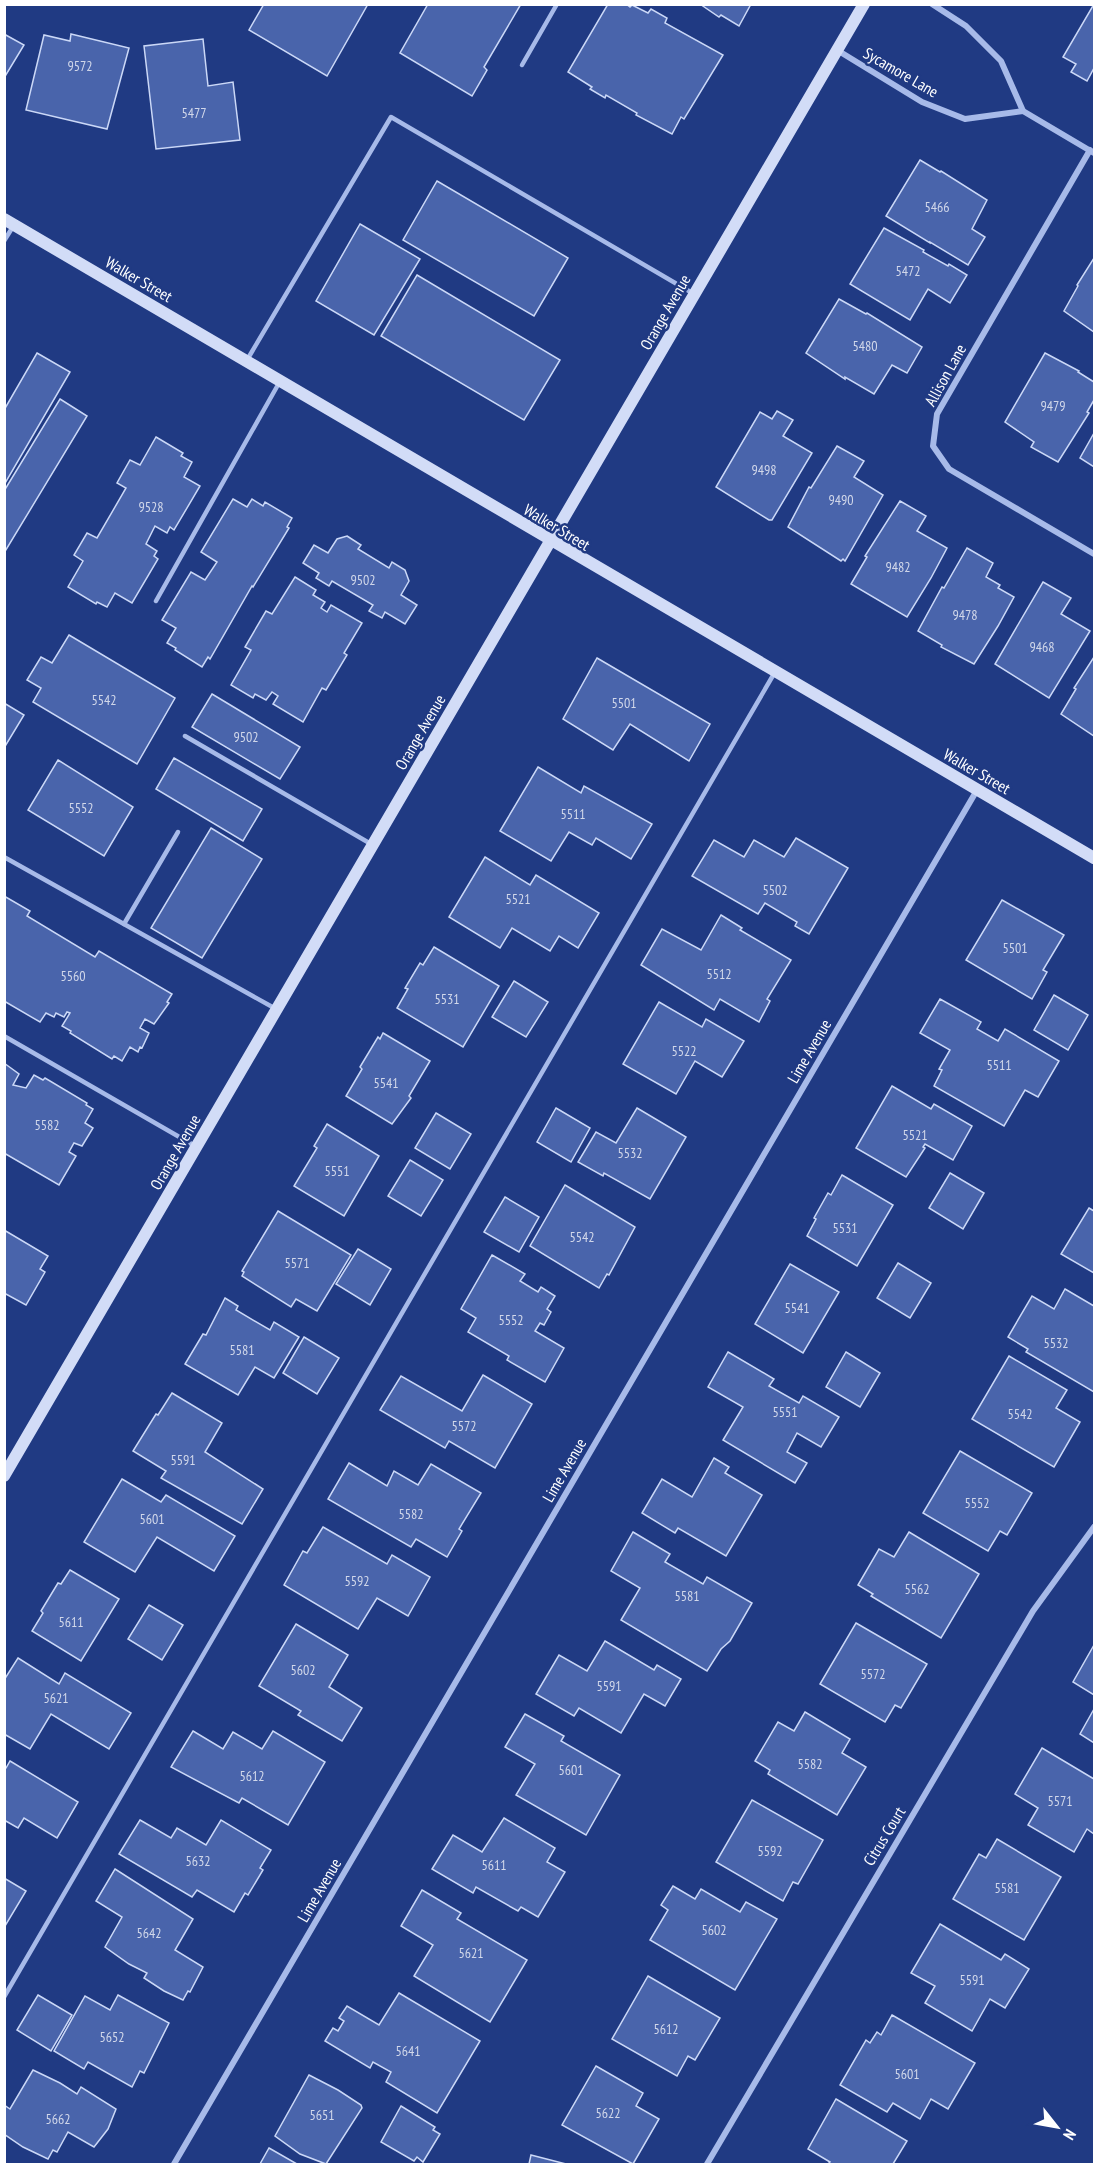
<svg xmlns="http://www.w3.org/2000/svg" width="1099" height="2169" font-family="'PT Sans Narrow',sans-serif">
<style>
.building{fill:#4964ab;stroke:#cbd8f7;stroke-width:1.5}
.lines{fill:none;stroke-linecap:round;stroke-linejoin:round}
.lane{stroke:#a7bae9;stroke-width:4.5}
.street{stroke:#a7bae9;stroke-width:6}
.secondary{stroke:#d2dcf7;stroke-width:12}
.labels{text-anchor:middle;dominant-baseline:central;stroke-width:5;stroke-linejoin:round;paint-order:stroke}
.number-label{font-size:14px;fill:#d2d8ea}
.street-label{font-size:16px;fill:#fff;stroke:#203a83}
</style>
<rect width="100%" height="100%" fill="#203a83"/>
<g class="building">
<polygon points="264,4 368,4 327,76 249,30"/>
<polygon points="428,4 521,4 484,67 487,70 472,96 400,53"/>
<polygon points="608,4 626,4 630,7 632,5 648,13 651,9 667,18 665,23 723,55 684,119 681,117 672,134 636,115 637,113 606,95 605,98 590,89 592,87 568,72"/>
<polygon points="700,4 751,4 739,26 721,15 719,17"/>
<polygon points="1094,4 1094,68 1087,81 1071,72 1076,64 1063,57"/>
<polygon points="4,34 24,45 4,78"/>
<polygon points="71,34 129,48 107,129 26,110 44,35 70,41"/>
<polygon points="203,39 208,86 233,82 240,140 156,149 144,46"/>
<polygon points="920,160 940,172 941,171 987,200 972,229 985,237 968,265 930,242 930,243 886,216"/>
<polygon points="437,181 568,258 534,316 403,240"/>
<polygon points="360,224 420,259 374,335 316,301"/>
<polygon points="884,228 924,250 923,252 948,266 949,264 967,275 950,303 928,289 910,320 850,284"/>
<polygon points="1094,258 1094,332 1064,311 1078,286 1077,285"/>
<polygon points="417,275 560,360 524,420 381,336"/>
<polygon points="839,299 866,314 867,313 922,347 907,373 892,365 874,394 845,377 845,379 806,353"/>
<polygon points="37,353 70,372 4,485 4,410"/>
<polygon points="1045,353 1079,371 1078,372 1094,382 1094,400 1087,412 1089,413 1058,462 1031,447 1034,442 1005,422"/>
<polygon points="60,399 87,416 4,553 4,491"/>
<polygon points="777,411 793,420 783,436 812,453 772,520 769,520 716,487 760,412 772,419"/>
<polygon points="1094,433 1094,467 1080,458"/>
<polygon points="156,437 183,453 181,456 192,462 184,477 200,486 174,530 170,527 167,533 155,526 146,544 157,551 154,556 158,559 132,603 115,593 107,607 97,602 96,604 68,587 83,561 74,555 87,533 97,538 126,488 117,483 130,460 140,465"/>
<polygon points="837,446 864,461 854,477 883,495 845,561 843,559 841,561 788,527 809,487 811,488"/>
<polygon points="233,499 247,507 252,499 263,506 265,502 292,518 287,527 289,528 253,587 252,586 210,659 208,657 202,667 175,650 176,648 167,643 176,628 162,620 191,572 205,580 217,562 201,552"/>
<polygon points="900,501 926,516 917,531 947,548 931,578 907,617 851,584 867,557 865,556"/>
<polygon points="347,536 361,545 358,549 389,568 392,562 405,570 409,581 401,595 417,605 405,624 385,612 382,618 369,611 373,605 332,581 329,586 316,578 319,573 303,563 314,545 328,553 337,539"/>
<polygon points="967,548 993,563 986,577 1000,585 998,588 1014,597 998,626 974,664 941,647 942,645 918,631 942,587 944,588"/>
<polygon points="295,577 316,590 313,595 325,602 321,608 327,612 331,605 362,623 344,653 347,655 326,690 322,688 303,722 273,704 278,696 272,692 266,700 255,694 253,698 231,685 251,650 245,647 266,611 272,614"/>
<polygon points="1043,582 1071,598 1061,614 1090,631 1049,698 995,664"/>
<polygon points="69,635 175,698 137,764 33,702 41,688 27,680 41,657 52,663"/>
<polygon points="1094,657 1094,736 1061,714 1076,689 1074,688"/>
<polygon points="597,658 710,724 689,761 630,724 613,750 563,719"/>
<polygon points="212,694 300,747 280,779 192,727"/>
<polygon points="4,703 24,715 4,748"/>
<polygon points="174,758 262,809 243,841 156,789"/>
<polygon points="58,760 133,807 104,856 28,810"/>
<polygon points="538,767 581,793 584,786 652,824 631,859 596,838 592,845 569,832 551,861 500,831"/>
<polygon points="211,828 262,859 202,958 151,928"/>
<polygon points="796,838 848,868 809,934 795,926 797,922 765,903 758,914 692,876 714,840 744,857 754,840 784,857"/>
<polygon points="485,857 530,885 536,875 599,913 578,948 559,936 550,951 512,928 500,948 449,917"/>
<polygon points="4,896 30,911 27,916 95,957 99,951 172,994 167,1002 169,1003 154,1024 145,1019 140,1028 149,1033 142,1048 140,1047 138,1052 130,1047 122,1061 114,1056 112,1059 70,1033 71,1031 62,1026 70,1013 67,1012 64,1017 56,1013 54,1017 46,1013 40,1022 4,1001"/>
<polygon points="1002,900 1064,935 1043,970 1047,972 1032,999 966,960"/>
<polygon points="721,915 742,928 740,930 791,960 767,999 770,1001 759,1022 720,999 714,1010 641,965 662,929 701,950"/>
<polygon points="434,947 499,986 463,1047 397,1008 408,989 405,988 420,963 423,965"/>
<polygon points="514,981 548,1002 526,1037 492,1017"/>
<polygon points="1054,995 1088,1015 1068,1050 1034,1030"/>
<polygon points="940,999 981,1022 977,1029 998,1041 1005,1029 1059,1061 1038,1097 1025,1090 1004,1126 934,1086 942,1070 939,1069 950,1050 920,1033"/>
<polygon points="659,1002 702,1027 706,1019 744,1041 722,1077 695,1061 676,1094 623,1064"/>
<polygon points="383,1033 430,1061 409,1096 411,1098 392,1124 346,1096 362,1069 360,1067 378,1037 380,1039"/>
<polygon points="4,1063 19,1074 13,1085 26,1088 34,1075 43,1080 45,1078 87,1103 86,1105 93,1109 85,1123 93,1128 82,1146 74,1143 69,1152 76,1156 59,1185 4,1153"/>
<polygon points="892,1086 931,1109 934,1104 972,1126 953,1160 925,1144 923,1147 925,1148 906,1177 856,1148"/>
<polygon points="556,1108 590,1128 571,1162 537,1142"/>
<polygon points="637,1108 686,1137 650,1199 604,1173 603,1176 578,1162 596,1132 616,1143"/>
<polygon points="436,1113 471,1134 450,1169 415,1148"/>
<polygon points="327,1124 379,1156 344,1216 294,1186 317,1148 314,1146"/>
<polygon points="410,1160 443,1180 421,1216 388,1196"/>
<polygon points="950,1173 984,1193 963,1229 929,1208"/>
<polygon points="842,1175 893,1205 857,1266 807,1236 816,1219 814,1218 828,1193 831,1195"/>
<polygon points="565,1185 635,1227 609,1275 607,1274 599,1288 530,1246"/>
<polygon points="505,1197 539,1217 519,1252 484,1232"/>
<polygon points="1089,1208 1094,1211 1094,1273 1061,1254"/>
<polygon points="278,1211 351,1255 317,1311 296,1299 291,1307 242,1276 244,1272 242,1271"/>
<polygon points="4,1230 48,1256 40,1269 45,1272 26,1305 4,1293"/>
<polygon points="358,1249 391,1269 370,1305 336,1284"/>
<polygon points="492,1255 525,1274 520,1281 538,1292 541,1287 555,1296 547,1309 551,1312 544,1325 540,1323 535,1331 564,1348 545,1382 507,1360 509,1356 468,1332 476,1318 461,1309"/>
<polygon points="898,1263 931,1283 910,1318 877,1298"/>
<polygon points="790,1264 839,1292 803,1353 755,1324"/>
<polygon points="1065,1289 1094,1306 1094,1392 1026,1352 1028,1349 1008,1337 1032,1296 1054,1309"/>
<polygon points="225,1298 238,1306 236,1310 270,1330 274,1322 299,1337 274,1378 255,1367 238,1395 185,1364 203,1334 206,1335"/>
<polygon points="304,1337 339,1358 317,1394 283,1373"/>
<polygon points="728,1352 774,1379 769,1386 799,1403 803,1396 839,1417 821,1447 797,1433 787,1452 807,1463 795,1483 723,1440 743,1407 708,1387"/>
<polygon points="846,1352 880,1373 860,1407 826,1387"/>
<polygon points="1009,1356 1067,1390 1056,1408 1080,1422 1054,1467 972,1419"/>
<polygon points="483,1375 532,1404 495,1468 449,1441 445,1448 380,1410 401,1376 462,1411"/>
<polygon points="172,1393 222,1423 205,1452 263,1489 242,1524 161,1478 166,1471 133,1451 156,1414 158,1415"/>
<polygon points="960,1451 1032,1493 1007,1535 1000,1531 988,1551 923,1513"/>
<polygon points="714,1458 729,1467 725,1473 762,1495 726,1556 678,1528 675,1533 642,1513 662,1479 692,1497"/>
<polygon points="349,1463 387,1486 394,1471 418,1485 431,1464 481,1493 459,1529 462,1531 447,1557 416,1539 411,1547 328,1499"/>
<polygon points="122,1479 161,1502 166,1495 235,1536 214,1571 157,1537 135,1572 84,1542"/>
<polygon points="323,1527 387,1564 392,1555 430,1577 408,1616 377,1598 358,1629 284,1585 303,1551 307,1553"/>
<polygon points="633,1532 670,1554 665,1562 703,1584 707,1577 752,1603 730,1641 721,1649 707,1671 621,1620 640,1588 611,1571"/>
<polygon points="909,1532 979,1574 941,1638 871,1596 873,1594 858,1585 879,1549 894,1557"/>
<polygon points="70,1570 119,1599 81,1661 32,1631 43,1613 41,1611 58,1583 61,1584"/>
<polygon points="149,1605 183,1625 162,1660 128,1639"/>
<polygon points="856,1623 927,1664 901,1708 895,1705 885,1722 820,1684"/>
<polygon points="296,1624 348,1655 329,1687 362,1708 342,1741 298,1715 301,1711 259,1686"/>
<polygon points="605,1641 654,1670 657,1665 681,1679 665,1706 644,1694 621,1733 579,1708 574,1716 536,1694 559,1655 587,1671"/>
<polygon points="1094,1645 1094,1695 1073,1682"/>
<polygon points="18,1658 59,1684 65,1673 131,1713 109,1749 51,1714 30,1749 4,1734 4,1680"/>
<polygon points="1094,1709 1094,1743 1080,1734"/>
<polygon points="805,1712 850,1739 842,1753 866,1767 837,1815 768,1774 770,1770 755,1761 778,1722 794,1731"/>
<polygon points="525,1714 564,1736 561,1741 620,1775 586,1835 516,1795 535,1764 505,1747"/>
<polygon points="193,1731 223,1749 233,1732 262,1749 273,1731 325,1762 288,1825 242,1798 239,1803 171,1767"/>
<polygon points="1042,1748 1094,1779 1094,1834 1087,1829 1074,1852 1028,1825 1038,1808 1015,1794"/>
<polygon points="10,1761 78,1802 57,1838 24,1818 18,1828 4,1820 4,1768 6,1768"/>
<polygon points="752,1800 823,1840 798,1884 793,1882 783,1901 716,1862"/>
<polygon points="504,1818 555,1848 547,1862 565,1872 538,1917 521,1907 518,1911 476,1887 473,1893 432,1869 453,1835 482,1852"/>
<polygon points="140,1820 171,1838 177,1828 206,1845 221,1820 271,1850 260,1868 263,1870 248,1895 245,1893 234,1912 197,1890 192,1897 119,1854"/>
<polygon points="997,1839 1061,1877 1024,1940 953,1899 979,1854 986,1858"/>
<polygon points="115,1869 193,1919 175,1950 203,1967 190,1992 188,1991 183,2000 164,1991 144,1978 147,1973 129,1964 105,1947 122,1917 96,1901"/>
<polygon points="4,1878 26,1891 5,1926 4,1926"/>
<polygon points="673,1886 695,1899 701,1889 740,1912 746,1902 777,1919 735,1990 650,1940 668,1910 661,1905"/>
<polygon points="422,1890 461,1913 457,1919 527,1960 490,2022 414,1976 433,1945 401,1926"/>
<polygon points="940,1924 1001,1960 1005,1954 1029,1969 1005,2008 990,1999 972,2031 925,2003 935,1986 911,1973"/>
<polygon points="648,1976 720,2018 695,2060 688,2056 677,2076 612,2039"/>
<polygon points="399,1993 480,2041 437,2113 386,2082 391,2072 373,2062 370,2068 325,2041 333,2028 338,2031 344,2021 339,2018 347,2006 379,2025"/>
<polygon points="38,1995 72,2015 51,2051 17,2030"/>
<polygon points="118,1995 169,2023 144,2073 140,2071 132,2087 88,2062 84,2069 54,2051 85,1996 110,2010"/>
<polygon points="892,2015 975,2063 948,2109 931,2099 920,2119 893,2103 887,2112 840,2085 866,2040 870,2043 877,2032 881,2035"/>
<polygon points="596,2066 643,2093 636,2106 659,2119 633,2164 562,2125"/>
<polygon points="33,2070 60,2083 77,2094 81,2087 116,2109 108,2129 94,2147 68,2132 57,2152 53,2150 48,2159 23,2147 4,2134 4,2105 10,2109"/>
<polygon points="309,2075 338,2090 361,2105 362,2108 326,2164 300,2154 275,2136"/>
<polygon points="836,2099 907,2141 893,2164 828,2164 830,2162 808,2149"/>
<polygon points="401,2106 435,2127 433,2130 440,2134 423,2162 417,2157 414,2161 381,2142"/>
<polygon points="269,2148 297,2164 260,2164"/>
<polygon points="531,2155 566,2164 529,2164"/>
</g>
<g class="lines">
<g class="lane">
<polyline points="522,65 557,4"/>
<polyline points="4,241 14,225"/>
<polyline points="247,360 391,117 694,294"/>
<polyline points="156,601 279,383"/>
<polyline points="185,736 371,844"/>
<polyline points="4,857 276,1009"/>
<polyline points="124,924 178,832"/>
<polyline points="4,1036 195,1146"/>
<polyline points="4,1997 775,672"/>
</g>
<g class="street">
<polyline points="932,4 966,26 1001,61 1023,111 1094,153"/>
<polyline points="837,50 922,102 965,119 1023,111"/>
<polyline points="1090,150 937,414 933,446 949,469 1094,554"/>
<polyline points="174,2164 977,790"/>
<polyline points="707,2164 1033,1611 1094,1527"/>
</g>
<g class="secondary">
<path d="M4,219C367,433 730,647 1094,858"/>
<polyline points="4,1476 864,4"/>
</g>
</g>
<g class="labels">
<g class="number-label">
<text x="80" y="66">9572</text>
<text x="194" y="113">5477</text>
<text x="937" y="207">5466</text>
<text x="908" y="271">5472</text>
<text x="865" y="346">5480</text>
<text x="1053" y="406">9479</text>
<text x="764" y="470">9498</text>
<text x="841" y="500">9490</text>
<text x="151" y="507">9528</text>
<text x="898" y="567">9482</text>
<text x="363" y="580">9502</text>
<text x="965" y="615">9478</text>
<text x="1042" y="647">9468</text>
<text x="104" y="700">5542</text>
<text x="624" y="703">5501</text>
<text x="246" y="737">9502</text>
<text x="81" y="808">5552</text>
<text x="573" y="814">5511</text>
<text x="775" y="890">5502</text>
<text x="518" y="899">5521</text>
<text x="1015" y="948">5501</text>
<text x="719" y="974">5512</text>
<text x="73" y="976">5560</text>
<text x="447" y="999">5531</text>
<text x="684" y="1051">5522</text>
<text x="999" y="1065">5511</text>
<text x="386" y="1083">5541</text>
<text x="47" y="1125">5582</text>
<text x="915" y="1135">5521</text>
<text x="630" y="1153">5532</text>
<text x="337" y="1171">5551</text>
<text x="845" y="1228">5531</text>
<text x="582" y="1237">5542</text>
<text x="297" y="1263">5571</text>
<text x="797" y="1308">5541</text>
<text x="511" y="1320">5552</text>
<text x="1056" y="1343">5532</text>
<text x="242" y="1350">5581</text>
<text x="785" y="1412">5551</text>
<text x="1020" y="1414">5542</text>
<text x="464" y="1426">5572</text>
<text x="183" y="1460">5591</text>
<text x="977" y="1503">5552</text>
<text x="411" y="1514">5582</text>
<text x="152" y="1519">5601</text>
<text x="357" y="1581">5592</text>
<text x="917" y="1589">5562</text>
<text x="687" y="1596">5581</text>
<text x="71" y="1622">5611</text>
<text x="303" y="1670">5602</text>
<text x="873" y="1674">5572</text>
<text x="609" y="1686">5591</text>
<text x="56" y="1698">5621</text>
<text x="810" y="1764">5582</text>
<text x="571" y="1770">5601</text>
<text x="252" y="1776">5612</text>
<text x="1060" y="1801">5571</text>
<text x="770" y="1851">5592</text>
<text x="198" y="1861">5632</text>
<text x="494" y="1865">5611</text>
<text x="1007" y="1888">5581</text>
<text x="714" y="1930">5602</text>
<text x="149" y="1933">5642</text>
<text x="471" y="1953">5621</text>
<text x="972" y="1980">5591</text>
<text x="666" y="2029">5612</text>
<text x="112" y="2037">5652</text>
<text x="408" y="2051">5641</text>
<text x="907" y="2074">5601</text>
<text x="608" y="2113">5622</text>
<text x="322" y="2115">5651</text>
<text x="58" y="2119">5662</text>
</g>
<g class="street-label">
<text transform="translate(901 72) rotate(30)">Sycamore Lane</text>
<text transform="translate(139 279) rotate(30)">Walker Street</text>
<text transform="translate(665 312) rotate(-60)">Orange Avenue</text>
<text transform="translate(945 375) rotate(-61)">Allison Lane</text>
<text transform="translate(557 527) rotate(31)">Walker Street</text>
<text transform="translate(420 732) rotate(-60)">Orange Avenue</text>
<text transform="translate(977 771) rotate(30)">Walker Street</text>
<text transform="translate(809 1051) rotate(-60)">Lime Avenue</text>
<text transform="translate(175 1152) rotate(-60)">Orange Avenue</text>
<text transform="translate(564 1470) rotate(-60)">Lime Avenue</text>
<text transform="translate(884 1836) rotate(-59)">Citrus Court</text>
<text transform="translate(319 1890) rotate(-60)">Lime Avenue</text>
</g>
</g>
<rect width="1099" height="2169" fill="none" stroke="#ffffff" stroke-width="12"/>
<g transform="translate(1057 2127) rotate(121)" stroke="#203a83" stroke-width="4.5" paint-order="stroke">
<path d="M0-4.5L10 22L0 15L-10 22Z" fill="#ffffff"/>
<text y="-9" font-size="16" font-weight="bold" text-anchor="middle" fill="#ffffff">N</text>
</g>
</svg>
